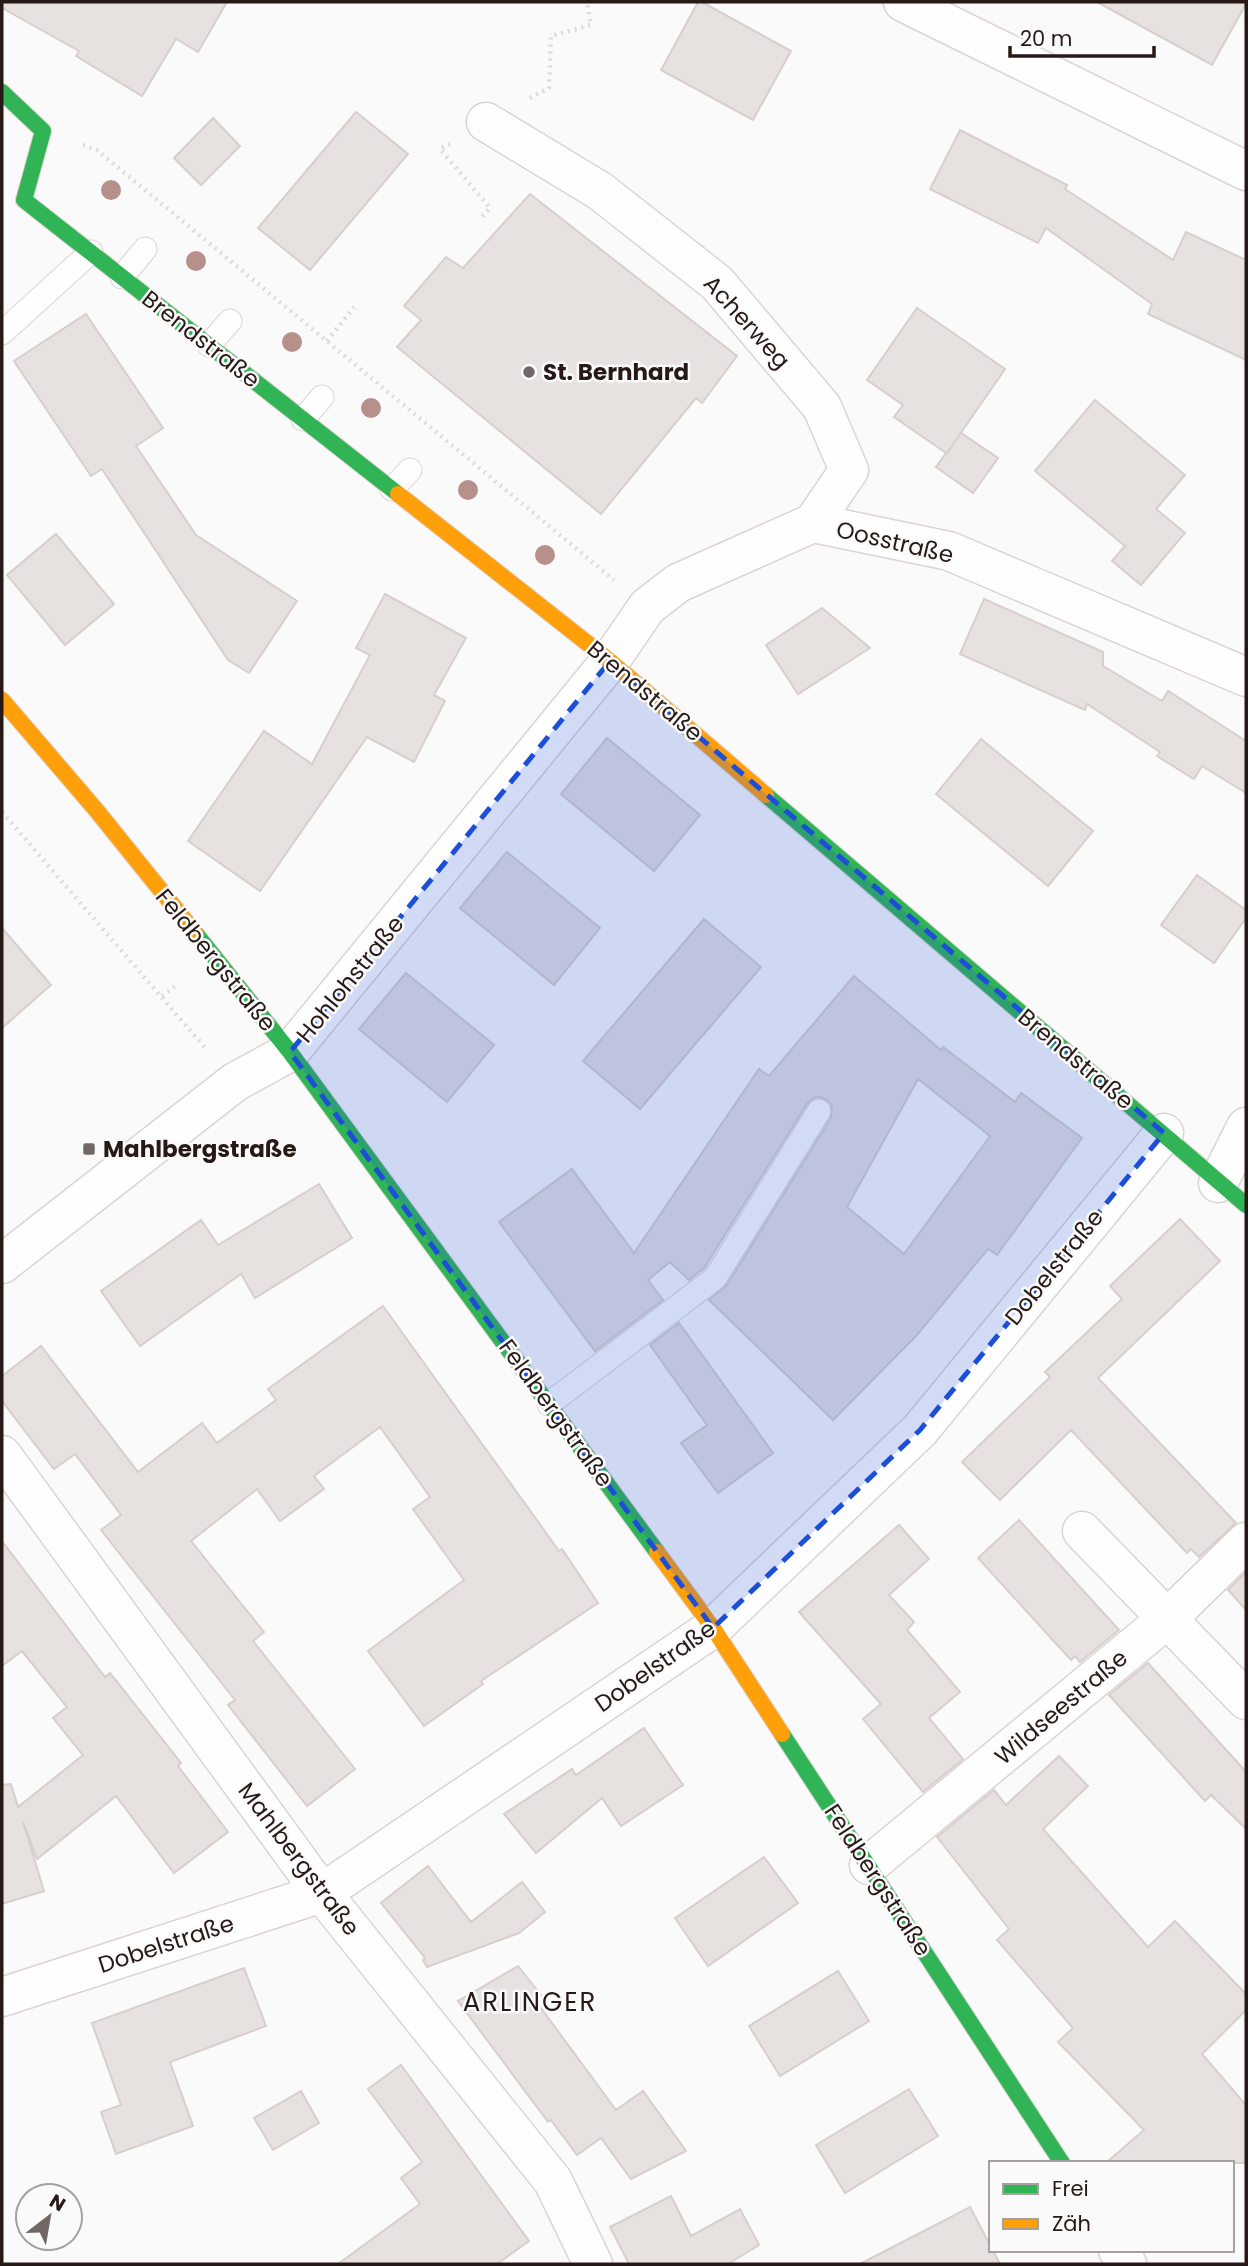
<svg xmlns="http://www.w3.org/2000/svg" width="1248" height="2266" font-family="Poppins,sans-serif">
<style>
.building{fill:#e7e1e0;stroke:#d7cfcd;stroke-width:2;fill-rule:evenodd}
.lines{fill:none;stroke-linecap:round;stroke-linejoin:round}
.lane-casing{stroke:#dcd4d2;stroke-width:25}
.street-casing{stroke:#dcd4d2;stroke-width:41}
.fast-casing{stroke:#dcd4d2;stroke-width:18}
.slow-casing{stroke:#dcd4d2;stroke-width:18}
.path{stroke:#dbdbdb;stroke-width:4.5;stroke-dasharray:2 5;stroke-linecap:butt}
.lane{stroke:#fefefe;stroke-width:23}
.street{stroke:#fefefe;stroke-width:38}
.fast{stroke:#30b455;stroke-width:16}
.slow{stroke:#ff9f0a;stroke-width:16}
.tree{fill:#b78f8b}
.marked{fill:#1d4ed8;fill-opacity:0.2;stroke:#1d4ed8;stroke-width:5;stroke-dasharray:14 9;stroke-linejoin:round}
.poi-dot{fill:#716866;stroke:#fafafa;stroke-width:2.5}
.labels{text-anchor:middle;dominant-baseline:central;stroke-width:5;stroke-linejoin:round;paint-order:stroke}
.street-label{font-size:23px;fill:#271916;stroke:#fafafa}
.poi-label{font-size:23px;font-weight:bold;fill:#271916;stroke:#fafafa;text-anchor:start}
.quarter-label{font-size:26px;letter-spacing:2px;fill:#271916;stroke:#fafafa}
</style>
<rect width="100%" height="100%" fill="#fafafa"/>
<g class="building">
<polygon points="2,2 227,2 198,52 176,39 142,96 76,56 79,51 2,8"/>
<polygon points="698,2 702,2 791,51 753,120 661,70"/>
<polygon points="1097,2 1246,2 1246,4 1212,65"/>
<polygon points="356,112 408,154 310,270 258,228"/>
<polygon points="213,118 240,146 201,185 174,158"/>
<polygon points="960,130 1067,185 1065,189 1173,260 1186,232 1246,260 1246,360 1148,314 1152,304 1046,228 1038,243 930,189"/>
<polygon points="530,194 737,356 702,403 696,398 601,514 397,347 421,320 404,306 446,257 463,268"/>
<polygon points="917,308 1005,369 947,453 961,433 998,458 973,493 936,467 946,453 894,417 903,405 867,380"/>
<polygon points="86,314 163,428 136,446 196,535 297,601 249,673 228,660 102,469 91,476 14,361"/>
<polygon points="1095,400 1185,475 1156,509 1185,533 1141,585 1112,561 1125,546 1035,471"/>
<polygon points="56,534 114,604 65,645 7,575"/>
<polygon points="385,594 466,638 434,695 445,701 414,762 367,737 260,891 188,841 264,731 312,764 370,655 356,648"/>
<polygon points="984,599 1103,652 1103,666 1162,701 1168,691 1246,741 1246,793 1202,766 1194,779 1157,756 1160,752 1087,704 1085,710 960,654"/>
<polygon points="822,608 870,648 798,694 766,645"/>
<polygon points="607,738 700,815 654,871 561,794"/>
<polygon points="981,739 1093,831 1048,886 936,794"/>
<polygon points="507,852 600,928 554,985 460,908"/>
<polygon points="1197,875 1246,910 1246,918 1214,963 1161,925"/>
<polygon points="704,919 761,967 640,1109 583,1061"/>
<polygon points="2,928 51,985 2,1028"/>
<polygon points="406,973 494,1045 447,1102 359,1029"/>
<path d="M854,976L941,1050L943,1047L1015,1102L1021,1093L1082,1138L997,1255L988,1249L917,1335L833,1420L709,1300L727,1285L831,1118L832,1105L827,1100L820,1097L813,1098L807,1104L704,1268L689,1280L670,1262L648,1280L663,1300L595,1351L499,1222L572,1169L634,1253L759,1069L769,1076ZM918,1079L990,1136L904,1254L847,1207Z"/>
<polygon points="319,1184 352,1238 255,1298 241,1274 140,1346 101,1291 201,1220 218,1245"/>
<polygon points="1180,1219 1220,1261 1098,1378 1236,1523 1199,1557 1191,1549 1187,1553 1071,1430 1000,1500 962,1462 1050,1377 1045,1372 1122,1299 1110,1286"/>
<polygon points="383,1306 559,1551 562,1549 598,1603 481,1681 483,1684 424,1726 368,1651 464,1580 413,1509 430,1497 380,1427 314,1476 324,1489 280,1521 257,1489 191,1541 264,1632 253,1641 355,1769 307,1806 228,1705 235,1700 101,1530 121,1515 75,1454 54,1469 2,1401 2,1376 41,1346 138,1472 202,1423 217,1443 276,1400 268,1389"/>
<polygon points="679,1323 773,1453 718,1493 681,1443 707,1425 650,1345"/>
<polygon points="1019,1520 1119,1630 1080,1662 1075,1656 1071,1660 978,1558"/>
<polygon points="899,1525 929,1559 889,1595 914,1622 907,1630 960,1692 929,1718 963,1759 923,1792 863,1719 881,1704 799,1612"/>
<polygon points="2,1541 105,1677 110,1673 181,1763 178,1766 228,1832 174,1873 116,1796 37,1859 23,1822 44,1891 2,1904 2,1785 11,1784 18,1807 83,1755 53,1718 67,1707 22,1651 2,1666"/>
<polygon points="1246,1572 1246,1610 1228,1590"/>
<polygon points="1148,1663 1246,1772 1246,1829 1211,1795 1205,1801 1109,1695"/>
<polygon points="644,1728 683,1785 621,1826 602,1798 536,1853 504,1814 572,1769 576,1775"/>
<polygon points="1059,1756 1088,1786 1043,1829 1148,1947 1175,1921 1246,1994 1246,2010 1202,2054 1246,2105 1246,2163 1106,2163 1144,2130 1058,2042 1073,2028 997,1940 1009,1929 937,1837 994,1790 1006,1805"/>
<polygon points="764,1857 798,1903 708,1966 675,1918"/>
<polygon points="428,1866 471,1922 522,1882 545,1912 519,1933 427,1967 423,1960 425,1958 381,1903"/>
<polygon points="518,1966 541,1995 535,2000 616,2110 643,2091 686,2151 631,2179 601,2138 577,2155 551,2120 548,2122 458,2001"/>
<polygon points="244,1968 266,2026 170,2062 193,2126 116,2154 101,2112 121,2105 92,2023"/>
<polygon points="838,1971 869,2021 780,2076 749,2026"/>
<polygon points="401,2065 529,2241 497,2264 338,2264 420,2204 401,2178 422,2162 368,2089"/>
<polygon points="909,2089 938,2136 845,2193 816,2145"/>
<polygon points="301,2091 319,2123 273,2150 254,2118"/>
<polygon points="671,2196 691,2236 740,2209 759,2245 728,2264 629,2264 610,2227"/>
<polygon points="970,2207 1000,2264 860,2264"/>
</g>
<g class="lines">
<defs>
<g id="lane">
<polyline points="122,277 145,249"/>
<polyline points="2,333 91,252"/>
<polyline points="209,345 230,321"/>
<polyline points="303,419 322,397"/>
<polyline points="392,489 410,470"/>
<polyline points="549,1404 715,1278 819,1111"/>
</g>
<g id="street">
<polyline points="903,2 1246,171"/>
<polyline points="486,122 600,191 717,283 822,407 849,470 813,523"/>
<polyline points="1218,1183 1246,1127"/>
<polyline points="2,1264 235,1082 290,1052 610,661 647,607 678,583 813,523 949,551 1246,677"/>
<polyline points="2,1455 322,1893 553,2181 593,2264"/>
<polyline points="1082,1531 1246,1700"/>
<polyline points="869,1865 1168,1618 1246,1542"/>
<polyline points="2,1997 322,1893 713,1628 920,1430 1164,1133"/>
<polyline points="1118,2250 1127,2264"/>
</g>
<g id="fast">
<polyline points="2,92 43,131 24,200 398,494"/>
<polyline points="766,795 1246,1205"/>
<polyline points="196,934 290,1052 657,1552"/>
<polyline points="782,1734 1062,2163"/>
</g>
<g id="slow">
<polyline points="398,494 610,661 766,795"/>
<polyline points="2,700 97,811 196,934"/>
<polyline points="657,1552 713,1628 782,1734"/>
</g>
</defs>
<use href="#lane" class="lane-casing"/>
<use href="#street" class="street-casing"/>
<use href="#fast" class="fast-casing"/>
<use href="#slow" class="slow-casing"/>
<g class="path">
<polyline points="530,98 549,88 551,36 591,25 587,2"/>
<polyline points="450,144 440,149 490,208 482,217"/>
<polyline points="83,145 97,150 614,580"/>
<polyline points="327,341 354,307"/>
<polyline points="2,812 207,1050"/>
<polyline points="162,996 178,984"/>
</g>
<use href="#lane" class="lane"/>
<use href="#street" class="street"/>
<use href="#fast" class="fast"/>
<use href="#slow" class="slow"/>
</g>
<g class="tree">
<circle cx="111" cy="190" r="10"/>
<circle cx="196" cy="261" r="10"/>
<circle cx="292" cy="342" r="10"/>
<circle cx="371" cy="408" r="10"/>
<circle cx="468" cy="490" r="10"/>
<circle cx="545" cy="555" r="10"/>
</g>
<path class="marked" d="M610,661L1164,1133L920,1430L713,1628L290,1052Z"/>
<g class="poi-dot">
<circle cx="529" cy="372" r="7"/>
<rect x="82" y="1142" width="14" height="14" rx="3.5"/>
</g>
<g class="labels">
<g class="street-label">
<text transform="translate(747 322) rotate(48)">Acherweg</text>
<text transform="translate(201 339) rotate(38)">Brendstraße</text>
<text transform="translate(895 542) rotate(13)">Oosstraße</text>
<text transform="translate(645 691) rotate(40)">Brendstraße</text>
<text transform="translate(216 960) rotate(51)">Feldbergstraße</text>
<text transform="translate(350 979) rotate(-51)">Hohlohstraße</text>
<text transform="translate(1076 1059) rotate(40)">Brendstraße</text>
<text transform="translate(1054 1267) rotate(-51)">Dobelstraße</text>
<text transform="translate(556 1413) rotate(54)">Feldbergstraße</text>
<text transform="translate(655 1666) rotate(-35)">Dobelstraße</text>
<text transform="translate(1061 1707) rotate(-40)">Wildseestraße</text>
<text transform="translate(299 1859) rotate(53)">Mahlbergstraße</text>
<text transform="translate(878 1880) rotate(57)">Feldbergstraße</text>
<text transform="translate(166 1944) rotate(-18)">Dobelstraße</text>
</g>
<g class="poi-label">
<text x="543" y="372">St. Bernhard</text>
<text x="103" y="1149">Mahlbergstraße</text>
</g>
<g class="quarter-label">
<text x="530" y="2002">ARLINGER</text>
</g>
</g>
<rect width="1248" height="2266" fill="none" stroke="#271916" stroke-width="7"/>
<rect x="989" y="2161" width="245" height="91" fill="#fafafa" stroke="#a6a09f" stroke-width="2"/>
<rect x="1003" y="2184" width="35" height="10" fill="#30b455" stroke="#a6a09f" stroke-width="2"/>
<text x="1052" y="2196" font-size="21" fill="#271916">Frei</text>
<rect x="1003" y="2219" width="35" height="10" fill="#ff9f0a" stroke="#a6a09f" stroke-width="2"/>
<text x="1052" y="2231" font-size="21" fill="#271916">Zäh</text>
<g transform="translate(49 2217) rotate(31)"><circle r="33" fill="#fafafa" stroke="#a6a09f" stroke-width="2"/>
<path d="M0-5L12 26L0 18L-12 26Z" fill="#716866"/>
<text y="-10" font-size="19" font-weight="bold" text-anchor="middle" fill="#271916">N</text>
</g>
<path d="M1010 46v10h144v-10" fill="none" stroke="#271916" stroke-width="3.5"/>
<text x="1020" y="46" font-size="21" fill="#271916" stroke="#fafafa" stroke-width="5" paint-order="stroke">20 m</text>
</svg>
